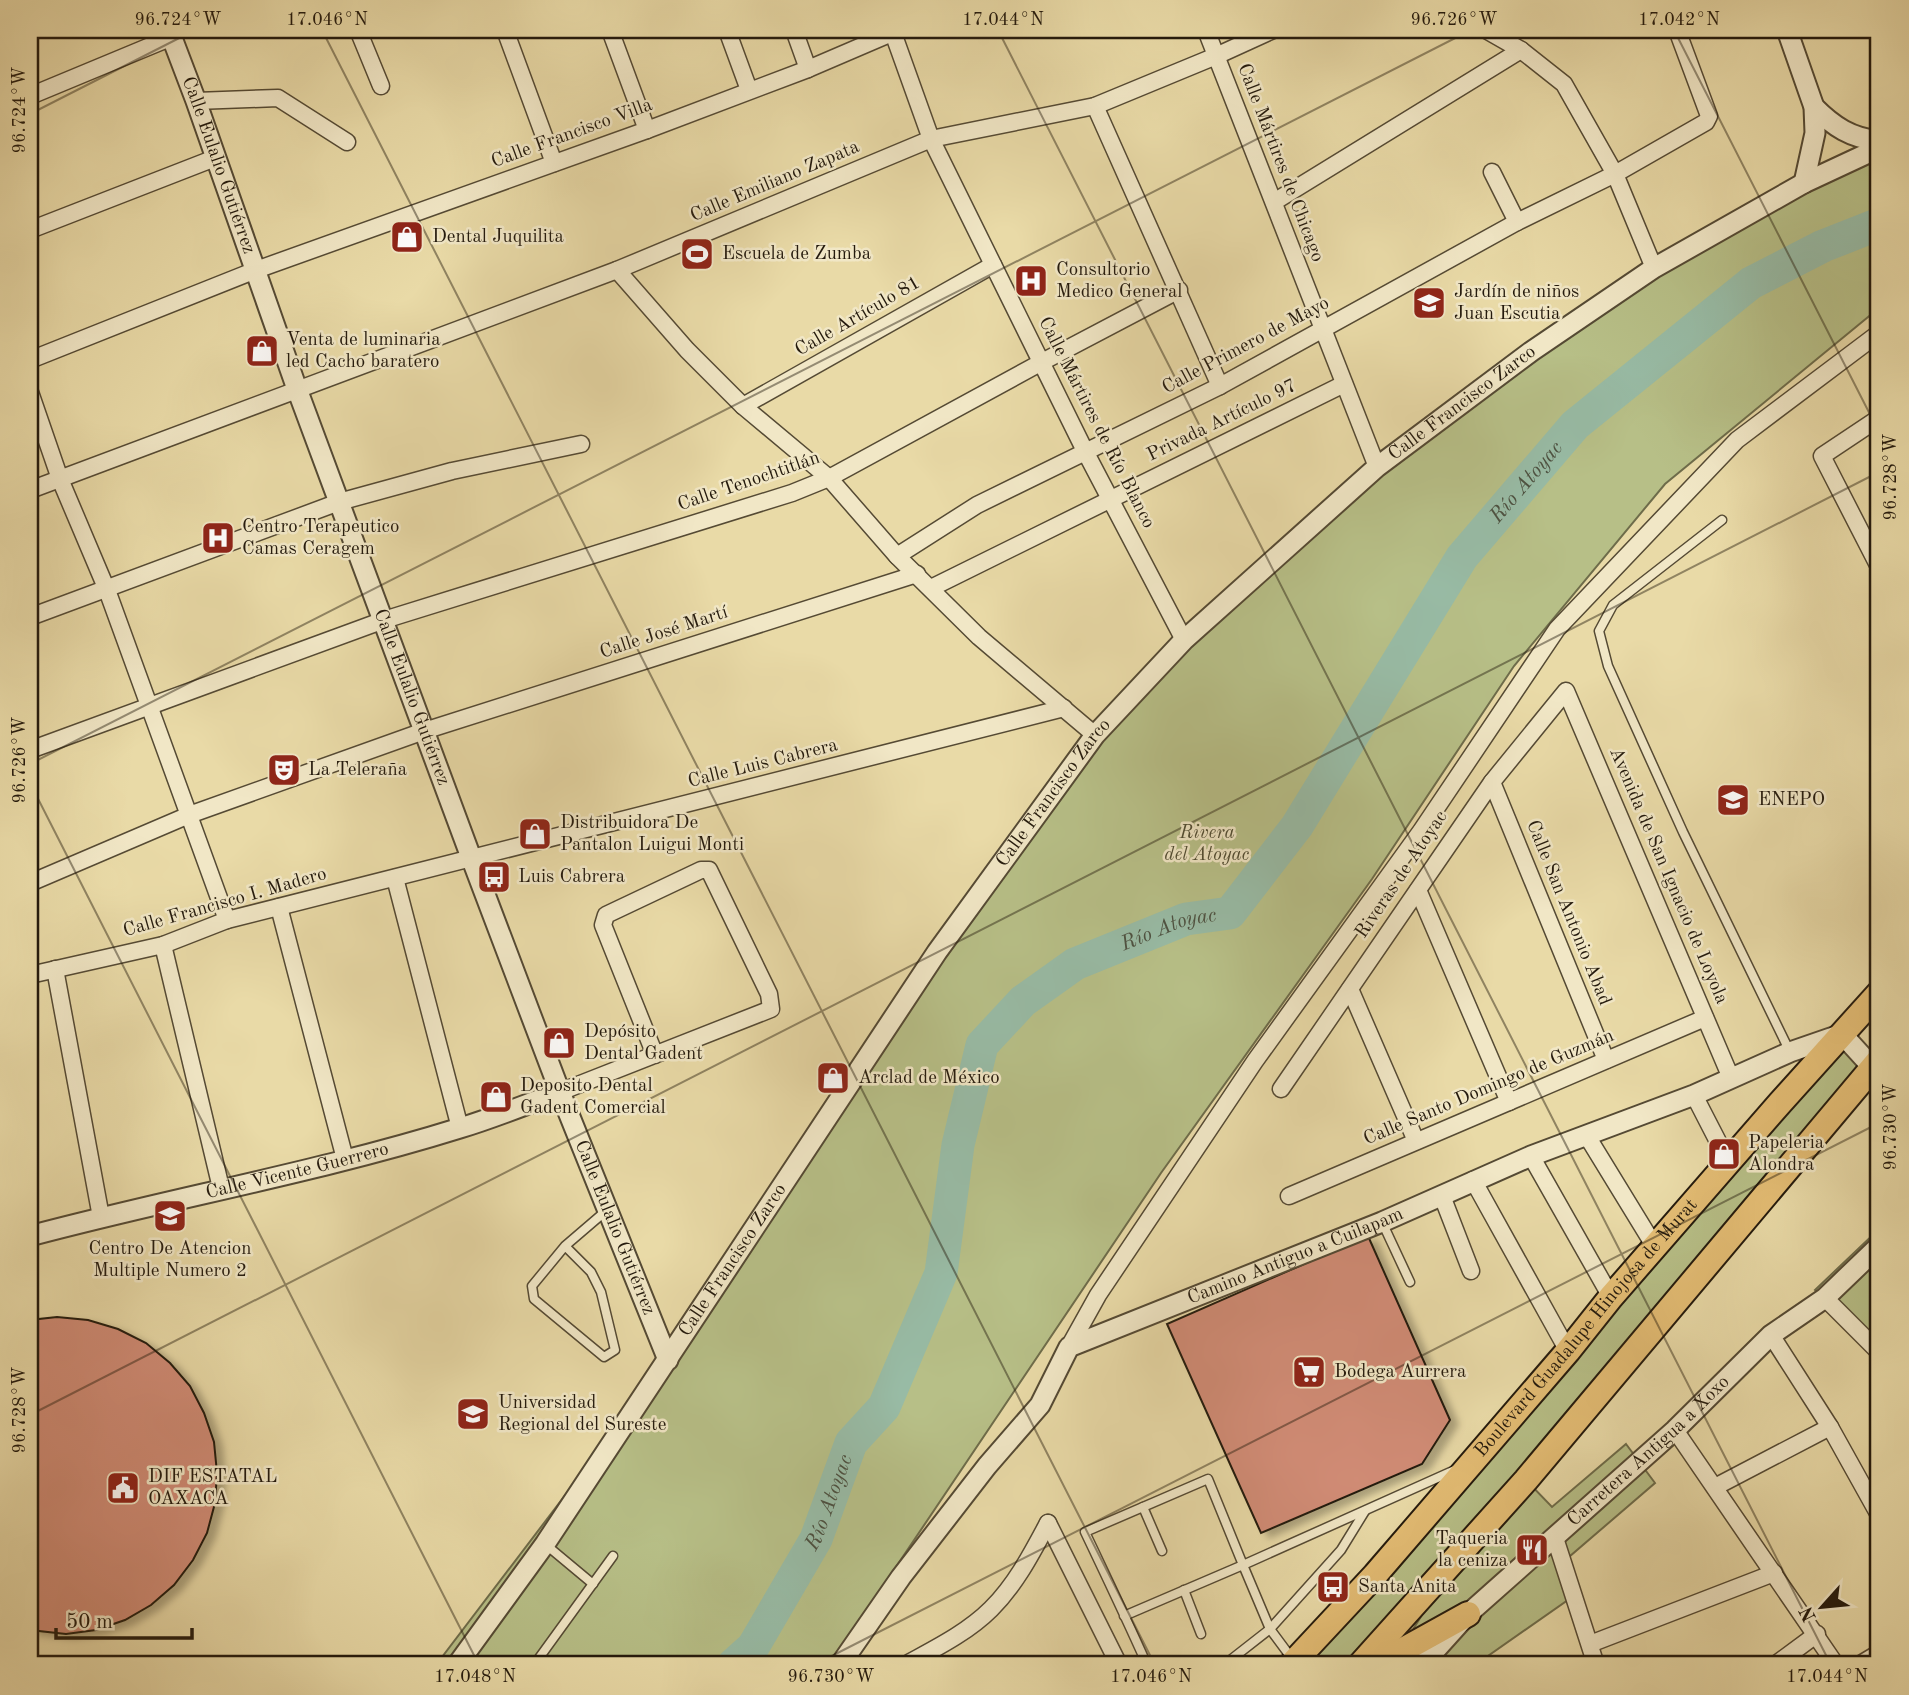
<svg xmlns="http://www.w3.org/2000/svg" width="1909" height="1695" font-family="'Old Standard TT',serif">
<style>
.green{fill:#b7bf87;stroke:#6e6c4a;stroke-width:2}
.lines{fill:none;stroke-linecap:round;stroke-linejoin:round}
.river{stroke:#98bba5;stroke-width:33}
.building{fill:#d08b74;stroke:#241a0d;stroke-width:2;filter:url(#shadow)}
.service-casing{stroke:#554a34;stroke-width:11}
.minor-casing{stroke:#554a34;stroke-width:19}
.tertiary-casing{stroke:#554a34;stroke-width:23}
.primary-casing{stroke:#241a0d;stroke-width:28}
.service{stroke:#f1e7c6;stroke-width:8}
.minor{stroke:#f1e7c6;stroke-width:16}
.tertiary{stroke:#f1e7c6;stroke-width:19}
.primary{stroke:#e4bd74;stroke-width:24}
.ticks{fill:none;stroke:#241a0d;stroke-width:2;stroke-opacity:0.45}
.labels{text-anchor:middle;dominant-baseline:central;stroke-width:5;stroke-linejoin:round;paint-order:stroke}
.street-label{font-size:19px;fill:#241a0d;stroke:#f1e7c6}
.poi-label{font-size:19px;fill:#241a0d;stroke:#f1e7c6;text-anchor:start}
.park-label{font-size:19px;font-style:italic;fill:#504c32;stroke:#f1e7c6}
.water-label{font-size:21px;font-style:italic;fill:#4d5242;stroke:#f1e7c6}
.neatline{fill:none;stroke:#241a0d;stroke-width:2.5}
.ticks-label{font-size:18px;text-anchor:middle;fill:#241a0d}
</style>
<defs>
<filter id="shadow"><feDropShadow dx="8" dy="4.5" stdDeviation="3.5" flood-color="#0004"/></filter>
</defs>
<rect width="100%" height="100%" fill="#e9daa7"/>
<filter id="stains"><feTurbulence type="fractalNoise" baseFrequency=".00286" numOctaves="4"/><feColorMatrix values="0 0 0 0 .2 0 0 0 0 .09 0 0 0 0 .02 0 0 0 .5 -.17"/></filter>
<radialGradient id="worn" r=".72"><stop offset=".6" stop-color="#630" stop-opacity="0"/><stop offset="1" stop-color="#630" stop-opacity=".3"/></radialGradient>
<g class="green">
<polygon points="1879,157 1879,308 1665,484 1514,666 1372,879 1161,1173 830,1665 436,1665 668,1360 1095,735 1377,467 1532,351 1804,183"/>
<polygon points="1844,1050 1867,1067 1473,1526 1343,1665 1317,1665 1310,1658 1720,1186"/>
<polygon points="1879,1229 1879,1346 1877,1349 1815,1290"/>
<polygon points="1626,1444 1655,1483 1569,1557 1575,1595 1475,1665 1391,1665 1438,1589 1526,1480 1552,1507"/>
</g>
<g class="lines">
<path class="river" id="s1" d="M733,1665L753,1647L816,1539L851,1443L884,1407L941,1273L958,1145L982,1045L1023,1001L1075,964L1186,919L1230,913L1297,826L1462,557L1575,425L1751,283L1823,246L1879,224"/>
</g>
<g class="building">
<polygon points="1368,1236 1450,1420 1422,1464 1261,1533 1167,1324"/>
<polygon points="57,1317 88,1320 118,1329 146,1343 170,1363 190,1386 204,1413 214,1442 217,1473 215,1503 207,1533 193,1560 174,1585 151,1605 125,1620 96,1630 66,1634 30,1630 30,1320"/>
</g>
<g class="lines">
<defs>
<g id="service">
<polyline points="1722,520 1613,605 1599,631 1608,666 1683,832 1790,1052"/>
<polyline points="1382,1222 1410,1282"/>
<polyline points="565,1246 591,1272 601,1292 615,1350 604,1357 534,1299 532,1286 565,1246 607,1210"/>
<polyline points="1143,1507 1162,1551"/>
<polyline points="545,1544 593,1584"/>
<polyline points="1184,1590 1201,1634"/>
<path d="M1124,1616L1243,1565L1208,1479L1085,1532C1106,1576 1127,1620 1147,1665"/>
<polyline points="1293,1660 1270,1629 1243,1565 1455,1470"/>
<polyline points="534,1665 613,1556"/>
<polyline points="1224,1665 1270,1629 1341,1550 1365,1511"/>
</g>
<g id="minor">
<polyline points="358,30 381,86"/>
<polyline points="505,30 554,163"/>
<polyline points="610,30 647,130"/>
<polyline points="727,30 749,90"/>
<polyline points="794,30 808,69"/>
<polyline points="892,30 931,139 1086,453 1184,640"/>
<polyline points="1206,30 1377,467"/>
<polyline points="1486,30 1521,50 1564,84 1615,174 1654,268"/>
<polyline points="30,96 172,37"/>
<polyline points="196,101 278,98 347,142"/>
<polyline points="1095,106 1220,386"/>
<polyline points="1492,172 1517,222"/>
<polyline points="1274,202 1521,50"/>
<polyline points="30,230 215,158"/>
<polyline points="617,270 687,350 743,406 829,478 897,556 979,637 1095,735"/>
<polyline points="30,360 256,270 647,130 808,69 899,30"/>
<polyline points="30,392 60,479 107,590 227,920"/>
<polyline points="743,406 993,265"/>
<polyline points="1879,418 1822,456 1879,567"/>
<polyline points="30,490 617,270 931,139 1095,106 1216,56 1273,30"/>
<polyline points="897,556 977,505 1220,386 1517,222 1615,174 1706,122 1709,116 1677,30"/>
<polyline points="931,588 1344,384"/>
<polyline points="30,617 339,502 452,471 581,444"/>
<polyline points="30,750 384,620 792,493 829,478 1042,362 1179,290"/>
<polyline points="1492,782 1606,1060"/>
<polyline points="395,878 460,1128"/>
<polyline points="30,883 189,815 424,731 917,574"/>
<polyline points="1418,890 1509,1102"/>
<polyline points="279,907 345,1159"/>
<polyline points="163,945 221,1188"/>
<polyline points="55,969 101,1217"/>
<polyline points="30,975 163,945 227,920 1064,708"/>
<polyline points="1350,989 1416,1141"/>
<polyline points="1281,1089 1492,782 1566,691 1731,1078"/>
<polyline points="560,1092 771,1009 769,994 709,870 701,870 606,915 603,925 655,1055"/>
<polyline points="1694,1095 1729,1163"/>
<polyline points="1587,1136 1655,1247"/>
<polyline points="1531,1156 1611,1297"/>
<polyline points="1473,1180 1568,1351"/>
<polyline points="1289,1196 1705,1018"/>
<polyline points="1442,1196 1471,1271"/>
<polyline points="1825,1298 1879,1352"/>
<polyline points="1771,1335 1830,1427 1879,1515"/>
<polyline points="1069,1347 1098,1295 1255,1061 1421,831 1557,629 1737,440 1879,333"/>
<polyline points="1675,1430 1836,1665"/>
<polyline points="1715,1487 1830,1427"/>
<polyline points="1048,1523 1119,1665"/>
<polyline points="1555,1538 1596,1665"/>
<polyline points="1590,1644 1774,1573"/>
<path d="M905,1665C934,1649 967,1633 991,1609C1016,1584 1032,1553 1048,1523"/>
<polyline points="1775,1665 1817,1634"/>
<polyline points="1859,1665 1879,1653"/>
</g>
<g id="tertiary">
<path id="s2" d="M169,30L196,101L297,389L472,860L560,1092L668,1360"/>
<polyline points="1787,30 1814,107 1815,133 1804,183"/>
<path d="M1814,107C1834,127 1851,138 1879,141"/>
<path id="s3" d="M30,1236C172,1198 319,1172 460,1128C494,1118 527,1104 560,1092"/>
<path id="s4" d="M457,1665L545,1544L937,952L1095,735L1184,640L1377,467L1532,351L1654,268L1804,183L1879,148"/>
<path id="s5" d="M840,1665L901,1577L987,1466L1040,1405L1069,1347L1382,1222L1531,1156L1694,1095L1790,1052L1842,1034L1873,1068"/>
<path id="s6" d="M1422,1665L1468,1614L1675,1430L1771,1335L1825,1298L1879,1246"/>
</g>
<g id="primary">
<path id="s7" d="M1291,1665L1375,1575L1568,1351L1611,1297L1780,1103L1879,993"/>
<polyline points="1360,1665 1526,1480 1879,1060"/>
<polyline points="1376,1665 1468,1614"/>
</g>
</defs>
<use href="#service" class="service-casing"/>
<use href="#minor" class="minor-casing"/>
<use href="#tertiary" class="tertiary-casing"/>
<use href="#primary" class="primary-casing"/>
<use href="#service" class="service"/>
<use href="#minor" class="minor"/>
<use href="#tertiary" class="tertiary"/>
<use href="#primary" class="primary"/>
</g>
<path class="ticks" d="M322,30L1155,1665M998,30L1831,1665M1674,30L1879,432M30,114L195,30M30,764L1471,30M30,783L479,1665M30,1415L1879,472M814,1665L1879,1123"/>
<defs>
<symbol id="shop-square" viewBox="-11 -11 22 22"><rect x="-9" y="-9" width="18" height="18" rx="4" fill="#8f2418" stroke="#f1e7c6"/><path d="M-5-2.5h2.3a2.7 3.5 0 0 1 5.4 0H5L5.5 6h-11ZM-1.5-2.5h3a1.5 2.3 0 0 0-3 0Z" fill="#fff"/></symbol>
<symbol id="stadium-square" viewBox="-11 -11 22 22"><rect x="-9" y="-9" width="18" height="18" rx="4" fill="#8f2418" stroke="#f1e7c6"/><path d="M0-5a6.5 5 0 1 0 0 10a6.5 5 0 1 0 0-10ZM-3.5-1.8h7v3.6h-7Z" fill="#fff"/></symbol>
<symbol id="hospital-square" viewBox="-11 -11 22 22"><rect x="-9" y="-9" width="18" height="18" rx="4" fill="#8f2418" stroke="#f1e7c6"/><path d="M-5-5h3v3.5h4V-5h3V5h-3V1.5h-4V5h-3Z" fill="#fff"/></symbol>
<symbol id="school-square" viewBox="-11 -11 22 22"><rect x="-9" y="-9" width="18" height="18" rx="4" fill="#8f2418" stroke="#f1e7c6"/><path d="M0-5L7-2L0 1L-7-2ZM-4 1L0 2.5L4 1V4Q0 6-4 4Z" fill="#fff"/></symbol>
<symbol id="theatre-square" viewBox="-11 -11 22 22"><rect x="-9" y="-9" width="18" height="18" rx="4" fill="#8f2418" stroke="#f1e7c6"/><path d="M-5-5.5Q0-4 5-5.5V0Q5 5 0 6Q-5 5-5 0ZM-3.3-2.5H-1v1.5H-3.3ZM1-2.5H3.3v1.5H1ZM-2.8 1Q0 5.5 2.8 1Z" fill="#fff"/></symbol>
<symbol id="university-square" viewBox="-11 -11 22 22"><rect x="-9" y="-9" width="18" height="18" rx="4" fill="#8f2418" stroke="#f1e7c6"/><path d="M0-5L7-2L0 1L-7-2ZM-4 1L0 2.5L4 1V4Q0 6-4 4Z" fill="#fff"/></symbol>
<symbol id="bus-square" viewBox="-11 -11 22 22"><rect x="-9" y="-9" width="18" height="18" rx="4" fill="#8f2418" stroke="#f1e7c6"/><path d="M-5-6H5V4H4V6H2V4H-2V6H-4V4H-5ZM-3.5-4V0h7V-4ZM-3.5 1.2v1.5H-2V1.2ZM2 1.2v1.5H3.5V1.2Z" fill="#fff"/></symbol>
<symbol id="supermarket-square" viewBox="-11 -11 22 22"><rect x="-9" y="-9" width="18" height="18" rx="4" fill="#8f2418" stroke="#f1e7c6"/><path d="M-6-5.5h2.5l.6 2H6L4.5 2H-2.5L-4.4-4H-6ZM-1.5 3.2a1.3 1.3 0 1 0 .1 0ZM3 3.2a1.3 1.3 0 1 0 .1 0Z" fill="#fff"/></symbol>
<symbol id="civic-square" viewBox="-11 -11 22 22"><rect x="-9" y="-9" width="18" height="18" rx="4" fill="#8f2418" stroke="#f1e7c6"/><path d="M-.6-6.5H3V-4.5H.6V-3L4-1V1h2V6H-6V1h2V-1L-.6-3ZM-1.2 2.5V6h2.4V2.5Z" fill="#fff"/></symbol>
<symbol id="restaurant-square" viewBox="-11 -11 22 22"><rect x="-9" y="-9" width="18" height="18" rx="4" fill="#8f2418" stroke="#f1e7c6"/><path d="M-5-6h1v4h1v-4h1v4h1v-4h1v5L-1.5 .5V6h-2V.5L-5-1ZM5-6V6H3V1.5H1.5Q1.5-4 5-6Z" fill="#fff"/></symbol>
</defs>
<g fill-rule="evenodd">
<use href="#shop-square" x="388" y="218" width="38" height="38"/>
<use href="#stadium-square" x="678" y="235" width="38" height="38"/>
<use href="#hospital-square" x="1012" y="262" width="38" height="38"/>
<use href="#school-square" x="1410" y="284" width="38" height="38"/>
<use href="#shop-square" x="243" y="332" width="38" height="38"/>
<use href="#hospital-square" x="199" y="519" width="38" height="38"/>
<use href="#theatre-square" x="265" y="751" width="38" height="38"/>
<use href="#university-square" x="1714" y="781" width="38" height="38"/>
<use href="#shop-square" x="516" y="815" width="38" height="38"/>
<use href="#bus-square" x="475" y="858" width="38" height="38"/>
<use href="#shop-square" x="540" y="1024" width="38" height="38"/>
<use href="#shop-square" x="814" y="1059" width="38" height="38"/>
<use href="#shop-square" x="477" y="1078" width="38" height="38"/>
<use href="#shop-square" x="1705" y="1135" width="38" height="38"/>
<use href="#school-square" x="151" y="1197" width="38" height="38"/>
<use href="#supermarket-square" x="1290" y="1353" width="38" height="38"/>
<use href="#university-square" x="454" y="1395" width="38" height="38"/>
<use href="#civic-square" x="104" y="1469" width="38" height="38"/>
<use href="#restaurant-square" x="1513" y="1531" width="38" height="38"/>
<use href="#bus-square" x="1314" y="1568" width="38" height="38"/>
</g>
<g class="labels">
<g class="street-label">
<text transform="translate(572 134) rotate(-20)">Calle Francisco Villa</text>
<text transform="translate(1280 163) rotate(69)">Calle Mártires de Chicago</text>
<text stroke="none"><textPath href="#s2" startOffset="144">Calle Eulalio Gutiérrez</textPath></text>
<text transform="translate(775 182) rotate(-23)">Calle Emiliano Zapata</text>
<text transform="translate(858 317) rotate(-30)">Calle Artículo 81</text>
<text transform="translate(1246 346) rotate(-28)">Calle Primero de Mayo</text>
<text stroke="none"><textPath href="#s4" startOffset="1624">Calle Francisco Zarco</textPath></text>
<text transform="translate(1222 421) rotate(-26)">Privada Artículo 97</text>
<text transform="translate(1096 423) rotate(63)">Calle Mártires de Río Blanco</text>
<text transform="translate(749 482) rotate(-19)">Calle Tenochtitlán</text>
<text transform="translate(664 633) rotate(-18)">Calle José Martí</text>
<text stroke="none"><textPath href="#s2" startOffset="710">Calle Eulalio Gutiérrez</textPath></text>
<text transform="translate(763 764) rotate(-14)">Calle Luis Cabrera</text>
<text stroke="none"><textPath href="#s4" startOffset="1057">Calle Francisco Zarco</textPath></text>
<text transform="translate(1402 875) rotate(-56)">Riveras de Atoyac</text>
<text transform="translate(1668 876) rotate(67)">Avenida de San Ignacio de Loyola</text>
<text transform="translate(225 903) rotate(-16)">Calle Francisco I. Madero</text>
<text transform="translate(1568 913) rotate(68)">Calle San Antonio Abad</text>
<text transform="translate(1489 1088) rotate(-23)">Calle Santo Domingo de Guzmán</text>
<text stroke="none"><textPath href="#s3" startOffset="275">Calle Vicente Guerrero</textPath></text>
<text stroke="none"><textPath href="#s2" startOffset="1278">Calle Eulalio Gutiérrez</textPath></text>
<text stroke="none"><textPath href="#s5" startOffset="637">Camino Antiguo a Cuilapam</textPath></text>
<text stroke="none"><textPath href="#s4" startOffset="490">Calle Francisco Zarco</textPath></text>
<text stroke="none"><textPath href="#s7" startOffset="448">Boulevard Guadalupe Hinojosa de Murat</textPath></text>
<text stroke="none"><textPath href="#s6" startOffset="312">Carretera Antigua a Xoxo</textPath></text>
</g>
<g class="poi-label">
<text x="432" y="237">Dental Juquilita</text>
<text x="722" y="254">Escuela de Zumba</text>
<text x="1056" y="270">Consultorio<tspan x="1056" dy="22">Medico General</tspan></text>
<text x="1454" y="292">Jardín de niños<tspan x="1454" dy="22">Juan Escutia</tspan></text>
<text x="286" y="340">Venta de luminaria<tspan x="286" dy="22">led Cacho baratero</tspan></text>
<text x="242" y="527">Centro Terapeutico<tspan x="242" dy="22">Camas Ceragem</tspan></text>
<text x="308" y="770">La Teleraña</text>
<text x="1758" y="800">ENEPO</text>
<text x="560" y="823">Distribuidora De<tspan x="560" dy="22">Pantalon Luigui Monti</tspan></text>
<text x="518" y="877">Luis Cabrera</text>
<text x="584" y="1032">Depósito<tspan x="584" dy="22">Dental Gadent</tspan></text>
<text x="858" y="1078">Arclad de México</text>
<text x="520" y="1086">Deposito Dental<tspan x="520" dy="22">Gadent Comercial</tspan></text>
<text x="1748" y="1143">Papeleria<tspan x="1748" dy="22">Alondra</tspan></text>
<text x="170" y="1249" text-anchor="middle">Centro De Atencion<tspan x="170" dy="22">Multiple Numero 2</tspan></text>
<text x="1334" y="1372">Bodega Aurrera</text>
<text x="498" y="1403">Universidad<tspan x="498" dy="22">Regional del Sureste</tspan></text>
<text x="148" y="1477">DIF ESTATAL<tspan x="148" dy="22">OAXACA</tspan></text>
<text x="1508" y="1539" text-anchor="end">Taqueria<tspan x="1508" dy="22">la ceniza</tspan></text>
<text x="1358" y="1587">Santa Anita</text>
</g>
<g class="park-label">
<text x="1207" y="833">Rivera<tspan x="1207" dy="22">del Atoyac</tspan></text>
</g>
<g class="water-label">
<text stroke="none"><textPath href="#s1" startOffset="1493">Río Atoyac</textPath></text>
<text stroke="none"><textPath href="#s1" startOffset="905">Río Atoyac</textPath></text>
<text stroke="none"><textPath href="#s1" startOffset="191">Río Atoyac</textPath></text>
</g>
</g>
<rect width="1909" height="1695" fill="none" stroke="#e9daa7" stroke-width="77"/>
<g transform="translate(1822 1607) rotate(243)" stroke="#f1e7c6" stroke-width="5" paint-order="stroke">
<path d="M0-5L12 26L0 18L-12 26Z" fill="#241a0d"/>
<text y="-10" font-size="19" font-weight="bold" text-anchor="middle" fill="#241a0d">N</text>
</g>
<path d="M56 1628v10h136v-10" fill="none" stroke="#241a0d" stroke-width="3.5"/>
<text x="66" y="1628" font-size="21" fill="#241a0d" stroke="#f1e7c6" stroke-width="5" paint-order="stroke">50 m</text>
<rect x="38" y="38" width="1832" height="1618" class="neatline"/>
<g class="ticks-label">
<text x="178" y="25">96.724°W</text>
<text x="327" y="25">17.046°N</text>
<text x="1003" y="25">17.044°N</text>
<text x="1454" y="25">96.726°W</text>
<text x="1679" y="25">17.042°N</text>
<text transform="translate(19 110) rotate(-90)" y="6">96.724°W</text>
<text transform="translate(1890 477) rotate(-90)" y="6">96.728°W</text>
<text transform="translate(19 760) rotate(-90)" y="6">96.726°W</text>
<text transform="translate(1890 1127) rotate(-90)" y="6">96.730°W</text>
<text transform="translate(19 1410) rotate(-90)" y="6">96.728°W</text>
<text x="475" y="1682">17.048°N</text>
<text x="831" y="1682">96.730°W</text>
<text x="1151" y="1682">17.046°N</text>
<text x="1827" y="1682">17.044°N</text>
</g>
<rect width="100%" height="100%" filter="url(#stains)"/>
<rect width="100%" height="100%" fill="url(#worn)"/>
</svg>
